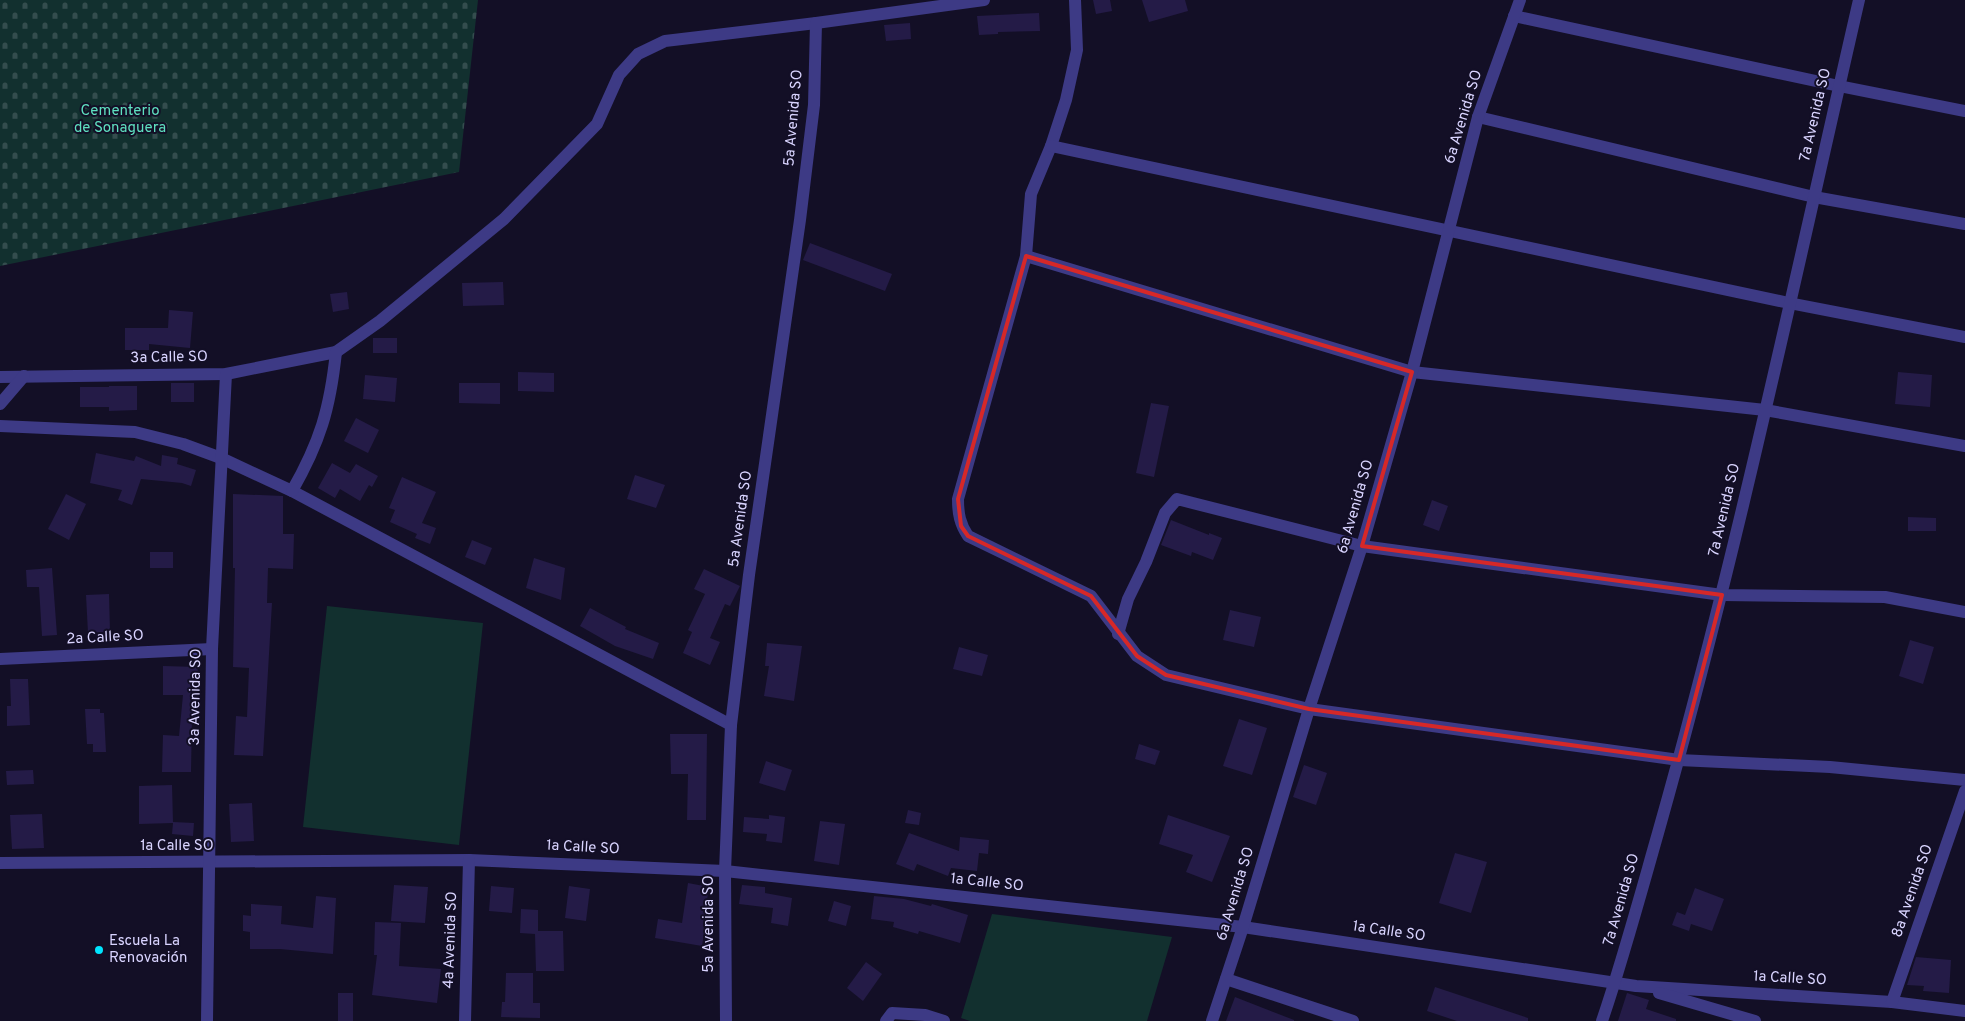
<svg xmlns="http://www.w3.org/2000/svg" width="1965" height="1021" font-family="Overpass,sans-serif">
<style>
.grass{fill:#12302f}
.cemetery{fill:url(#cemetery-stones)}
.building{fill:#241b47}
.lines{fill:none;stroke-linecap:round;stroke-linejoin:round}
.minor{stroke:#3d3a85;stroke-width:12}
.marked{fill:none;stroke:#d62828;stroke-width:4;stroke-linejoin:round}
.poi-dot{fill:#00e5ff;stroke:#130f26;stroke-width:2}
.labels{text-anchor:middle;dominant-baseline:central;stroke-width:4;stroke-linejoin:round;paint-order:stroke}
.park-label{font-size:15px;fill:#5fe0c0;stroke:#130f26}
.street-label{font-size:15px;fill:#d9d4ff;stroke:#130f26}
.poi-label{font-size:15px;fill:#d9d4ff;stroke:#130f26;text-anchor:start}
</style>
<defs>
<pattern id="cemetery-stones" width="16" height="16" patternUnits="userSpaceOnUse" patternTransform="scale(1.25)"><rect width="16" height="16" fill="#12302f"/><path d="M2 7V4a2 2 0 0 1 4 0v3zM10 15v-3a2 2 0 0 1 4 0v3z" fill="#344d4e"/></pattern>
</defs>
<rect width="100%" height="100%" fill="#130f26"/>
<g class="grass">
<polygon points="327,606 483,623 459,845 303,827"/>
<polygon points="992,914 1172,937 1147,1021 970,1021 961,1018"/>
</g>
<polygon class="cemetery" points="0,0 478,0 459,172 0,266"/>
<g class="building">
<polygon points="1093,0 1110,0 1112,11 1096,14"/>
<polygon points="1142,0 1185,0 1188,11 1149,22"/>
<polygon points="1039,13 1040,31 998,32 998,34 979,35 977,16"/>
<polygon points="910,23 911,39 886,41 884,25"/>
<polygon points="810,243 892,274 885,291 803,260"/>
<polygon points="503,282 504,305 463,306 462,283"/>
<polygon points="347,292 349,309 333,312 330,294"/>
<polygon points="169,310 193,312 190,348 149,344 149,350 125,350 125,328 168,328"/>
<rect x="373" y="338" width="24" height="15"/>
<polygon points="518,372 554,373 554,392 518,391"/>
<polygon points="1898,372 1932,375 1930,407 1895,404"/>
<polygon points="365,375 397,378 395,402 363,399"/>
<rect x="171" y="383" width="23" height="19"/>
<polygon points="459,383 500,383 500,404 459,403"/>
<polygon points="109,386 137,386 137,410 109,411 109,407 80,407 80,387 109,387"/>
<polygon points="1151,403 1169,406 1154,477 1136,473"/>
<polygon points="356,418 379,430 368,453 344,441"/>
<polygon points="96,453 134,461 136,456 161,466 162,455 178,458 177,464 196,470 191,486 182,483 141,479 132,505 118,500 122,490 90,483"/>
<polygon points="332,463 350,473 356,464 378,476 372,487 369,485 360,501 340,489 335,498 318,488"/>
<polygon points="635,475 665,485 656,508 627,499"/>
<polygon points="402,477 436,492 422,523 436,528 430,544 415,538 417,534 390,522 395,510 389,508"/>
<polygon points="66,494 86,504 69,540 48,529"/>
<polygon points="233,494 283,496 283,534 294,534 293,569 268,568 267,603 272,603 263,756 234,755 236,716 247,717 249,668 233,667 235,568 233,568"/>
<polygon points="1432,500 1448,506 1439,531 1423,525"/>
<polygon points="1908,517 1936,518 1936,531 1908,531"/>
<polygon points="1171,520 1209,535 1209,533 1222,538 1213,560 1192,552 1191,556 1161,545"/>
<polygon points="472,540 492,548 485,565 465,557"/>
<rect x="150" y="552" width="23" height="16"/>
<polygon points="534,558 565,568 561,600 526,588"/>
<polygon points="52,568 57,635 42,636 39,587 27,587 26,570"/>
<polygon points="704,569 740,586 730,606 725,604 710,638 720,642 710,665 683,653 692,632 688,630 705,594 694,589"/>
<polygon points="109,594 110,632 88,633 86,595"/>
<polygon points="590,608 626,627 625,629 659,643 653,659 615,646 580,626"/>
<polygon points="1230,610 1261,617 1254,647 1223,640"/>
<polygon points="1910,640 1934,647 1923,684 1899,676"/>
<polygon points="767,643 802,646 794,701 764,696 769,666 765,666"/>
<polygon points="959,647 988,655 982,676 953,669"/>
<polygon points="163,666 198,667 195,718 192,717 191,772 162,772 163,735 179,736 183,695 163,695"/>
<polygon points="10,679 28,679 30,725 7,726 7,706 11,706"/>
<polygon points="85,709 100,709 100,713 104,713 106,752 93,752 93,744 87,744"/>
<polygon points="1239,719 1267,728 1252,775 1223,766"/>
<polygon points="670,734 707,734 706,820 687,820 688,774 671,774"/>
<polygon points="1139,744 1160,751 1155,765 1135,759"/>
<polygon points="766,761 792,770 785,791 759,783"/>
<polygon points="1304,765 1327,773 1316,805 1293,797"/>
<polygon points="33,770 34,784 7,785 6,771"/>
<polygon points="172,785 173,822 194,823 193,836 172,834 173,823 139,824 139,786"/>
<polygon points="252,803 254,841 231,842 229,804"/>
<polygon points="908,810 921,813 919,825 905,823"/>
<polygon points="42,814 44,848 12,849 10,815"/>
<polygon points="769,815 785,817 782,843 766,841 767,834 743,832 744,817 769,819"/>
<polygon points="1168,815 1230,836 1212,882 1186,872 1193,855 1159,844"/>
<polygon points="820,821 845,824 839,865 814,861"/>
<polygon points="909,833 959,851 960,837 989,840 988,854 979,853 977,871 951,868 948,876 917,864 914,871 896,864"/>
<polygon points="1455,853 1487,862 1471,913 1439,903"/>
<polygon points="688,883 709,887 703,926 705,927 702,946 655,938 658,919 682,923"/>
<polygon points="394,885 428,887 425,923 391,921"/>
<polygon points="742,885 765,887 765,893 792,898 788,926 771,923 773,908 739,904"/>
<polygon points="491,886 514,888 512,913 489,911"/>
<polygon points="569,886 590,889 586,921 565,918"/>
<polygon points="1695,888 1724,899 1712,931 1691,924 1689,931 1672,925 1677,912 1685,915"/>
<polygon points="316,896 336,898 333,954 280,949 250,949 250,932 243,931 243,915 251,916 251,904 282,906 281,924 313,928"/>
<polygon points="874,896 904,899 931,906 932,904 968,915 960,943 919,931 918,934 893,927 894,922 871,919"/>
<polygon points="834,901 851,906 846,926 828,921"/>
<polygon points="521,909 538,910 538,931 563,931 564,971 536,971 535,934 520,933"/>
<polygon points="375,922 401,923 399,966 441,969 437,1003 372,995 377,955 374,955"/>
<polygon points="1916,957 1951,960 1949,993 1923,991 1924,986 1907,985"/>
<polygon points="866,962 882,974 863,1001 847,988"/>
<polygon points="506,973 533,973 533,1003 540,1003 540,1018 501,1017 502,1002 505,1002"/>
<polygon points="1435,987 1528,1018 1528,1021 1457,1021 1427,1011"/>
<rect x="338" y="993" width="15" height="28"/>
<polygon points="1627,993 1649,1000 1646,1009 1676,1019 1676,1021 1618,1021"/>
<polygon points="1235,997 1294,1020 1294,1021 1226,1021"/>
</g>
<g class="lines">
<g class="minor">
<path d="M1075,0L1077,50L1066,100L1051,146L1031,194L1026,256L958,499C958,514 960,524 968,536L1091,596L1137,656L1166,675L1309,709L1679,760L1830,767L1965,780"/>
<polyline points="1514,16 1839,86 1965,111"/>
<polyline points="1478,117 1814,197 1965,224"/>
<polyline points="1051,146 1789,303 1965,337"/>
<polyline points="1026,256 1412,372 1765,410 1965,446"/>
<polyline points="0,377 226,374 336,352 380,321 504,219 597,124 619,75 638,54 665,41 816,23 984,0"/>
<polyline points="0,404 24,376"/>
<polyline points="0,426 135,432 183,444 221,458 292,491 731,725"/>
<path d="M292,491C320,442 330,409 336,352"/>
<polyline points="1118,634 1128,599 1146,562 1165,513 1177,499 1362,546 1722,595 1885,597 1965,612"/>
<polyline points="0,659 212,649"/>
<polyline points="0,863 469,860 725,871 1243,927 1636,986 1892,1002 1965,1011"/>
<polyline points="1226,979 1353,1021"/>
<polyline points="1659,993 1755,1021"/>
<polyline points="1892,1002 1965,791"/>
<polyline points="207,1021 212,649 226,374"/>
<polyline points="465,1021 469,860"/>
<polyline points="726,1021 725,871 731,725 749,575 800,220 814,105 816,23"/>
<polyline points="886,1021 892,1013 925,1015 944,1021"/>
<polyline points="1212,1021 1243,927 1309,709 1362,546 1412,372 1478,117 1520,0"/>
<path d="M1602,1021C1623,959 1640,896 1658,833C1736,558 1795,278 1859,0"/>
</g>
</g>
<path class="marked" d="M1026,256L1412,372L1362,546L1722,595L1679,760L1309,709L1166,675L1137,656L1091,596L968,536L961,526L958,499Z"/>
<circle class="poi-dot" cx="99" cy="950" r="5"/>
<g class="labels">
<g class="park-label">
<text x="120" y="111">Cementerio<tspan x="120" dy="17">de Sonaguera</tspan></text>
</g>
<g class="street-label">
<text transform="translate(1816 115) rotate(-77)">7a Avenida SO</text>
<text transform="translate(1464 117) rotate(-73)">6a Avenida SO</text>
<text transform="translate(794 118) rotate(-85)">5a Avenida SO</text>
<text transform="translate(169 358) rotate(-1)">3a Calle SO</text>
<text transform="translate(1356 507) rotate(-74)">6a Avenida SO</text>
<text transform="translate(1725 510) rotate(-77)">7a Avenida SO</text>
<text transform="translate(741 519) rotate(-82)">5a Avenida SO</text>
<text transform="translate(105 638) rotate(-3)">2a Calle SO</text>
<text transform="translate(196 697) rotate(-89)">3a Avenida SO</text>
<text x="177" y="846">1a Calle SO</text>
<text transform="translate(583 848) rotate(3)">1a Calle SO</text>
<text transform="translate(987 883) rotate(6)">1a Calle SO</text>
<text transform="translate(1913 891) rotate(-71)">8a Avenida SO</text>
<text transform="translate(1236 894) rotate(-73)">6a Avenida SO</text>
<text transform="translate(1622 900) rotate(-74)">7a Avenida SO</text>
<text transform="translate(709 924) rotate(-90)">5a Avenida SO</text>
<text transform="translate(1389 932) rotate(8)">1a Calle SO</text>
<text transform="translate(451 940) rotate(-88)">4a Avenida SO</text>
<text transform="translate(1790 979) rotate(3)">1a Calle SO</text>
</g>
<g class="poi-label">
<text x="109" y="941">Escuela La<tspan x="109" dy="17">Renovación</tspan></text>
</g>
</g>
</svg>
